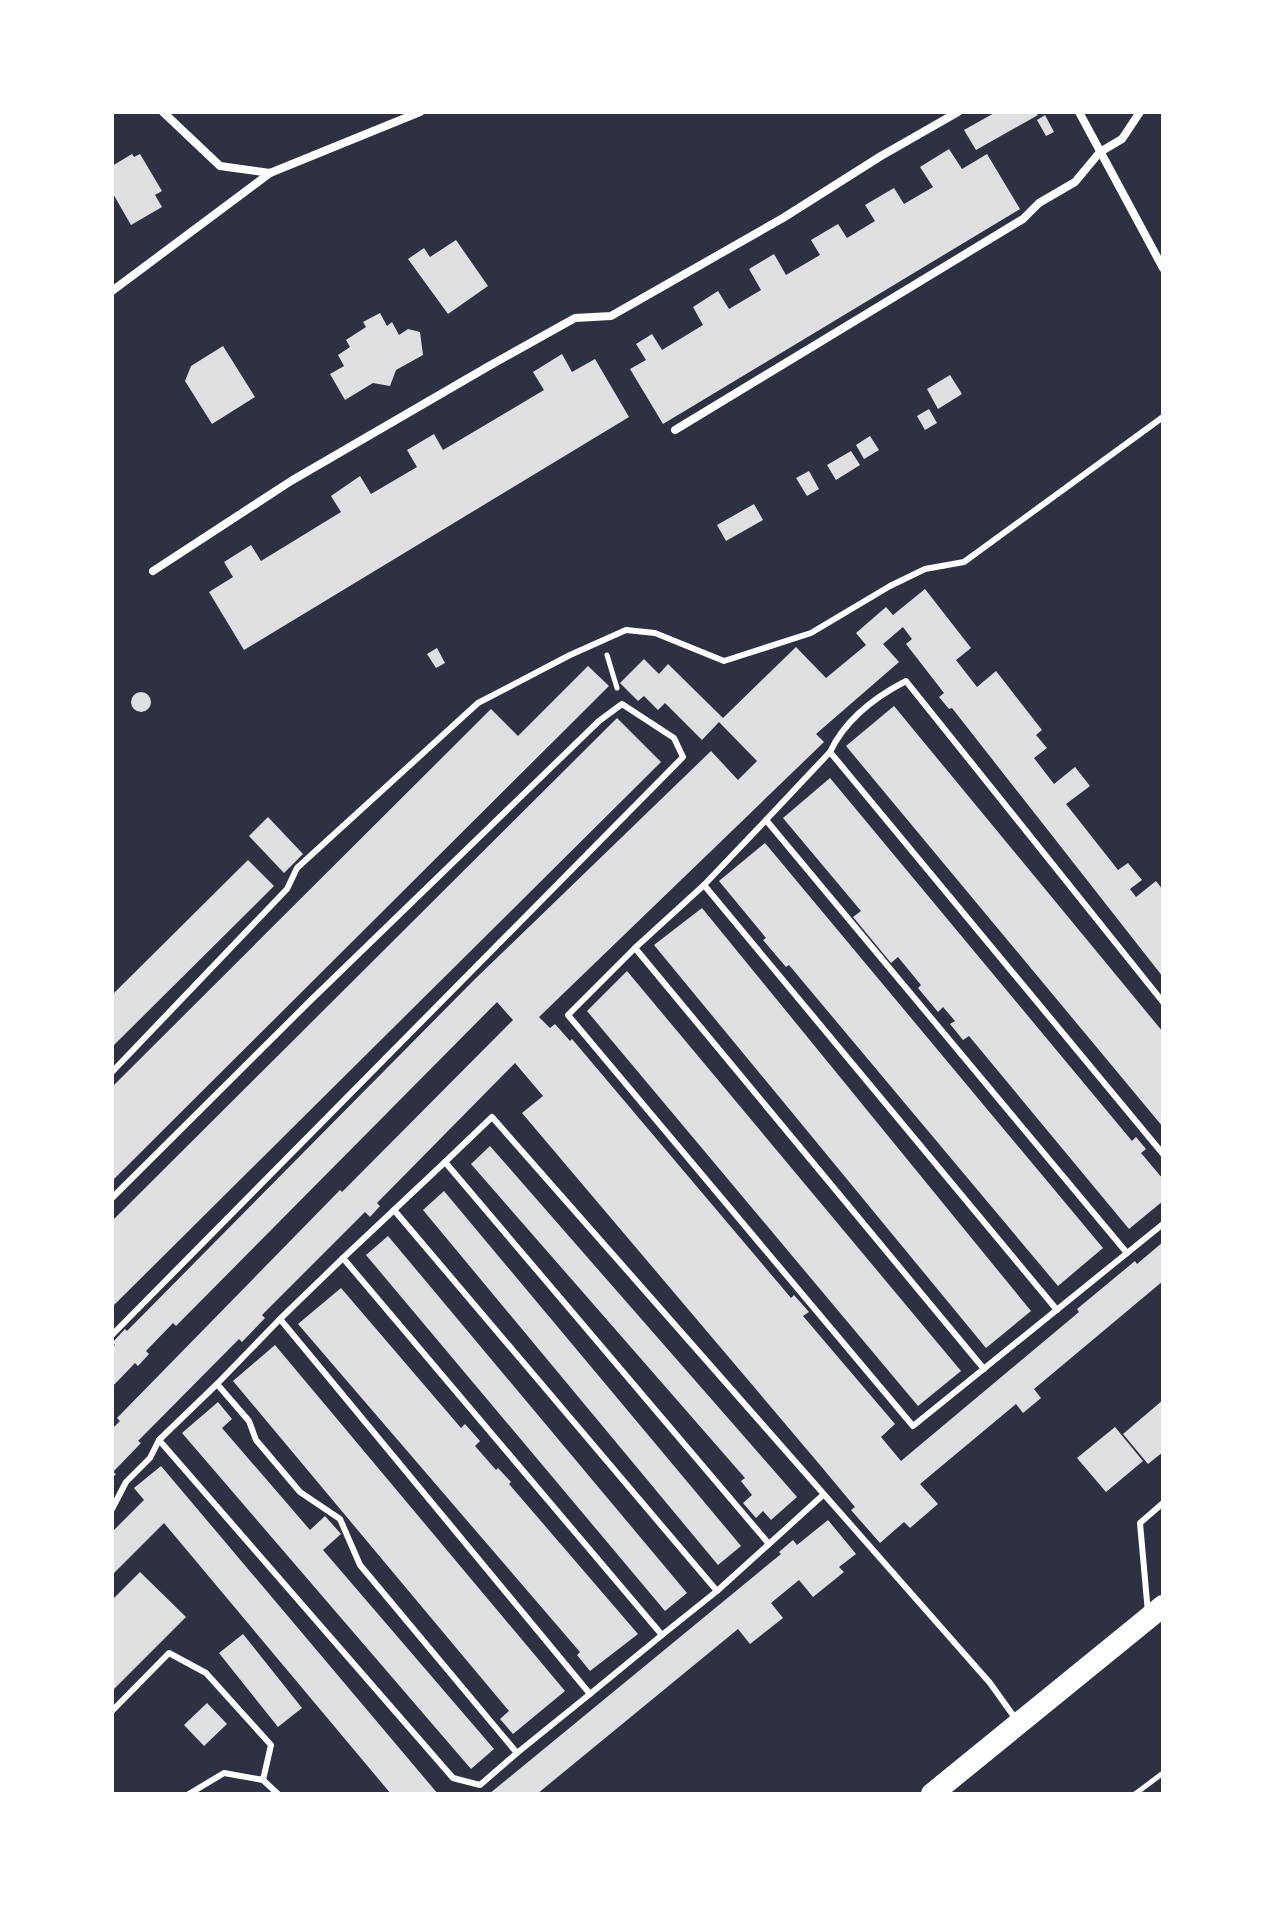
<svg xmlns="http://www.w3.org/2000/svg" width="1275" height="1906" font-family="Literata,serif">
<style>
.building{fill:#e0e0e3}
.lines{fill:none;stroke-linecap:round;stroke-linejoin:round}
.path{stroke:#fff;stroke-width:5}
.service{stroke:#fff;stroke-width:6}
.minor{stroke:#fff;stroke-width:8}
.trunk{stroke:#fff;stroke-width:22}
</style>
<rect width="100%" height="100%" fill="#2d3142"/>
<g class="building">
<polygon points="996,112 1036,112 1038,115 976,150 964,130"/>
<polygon points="1045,115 1054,132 1046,136 1037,120"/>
<polygon points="949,149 962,169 987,154 1020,209 663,424 630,369 646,360 636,344 652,334 662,350 703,325 693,307 718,291 729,309 761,290 749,269 774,254 786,275 820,255 811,240 838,224 847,238 875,221 865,205 894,188 904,204 933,187 920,167"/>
<polygon points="132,154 134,157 140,154 162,191 155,195 162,207 131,225 112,192 112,166"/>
<polygon points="456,240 488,286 448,314 408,259 424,248 430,257"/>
<polygon points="380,313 387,326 392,322 399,335 408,329 420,332 423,355 396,370 390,386 373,383 345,400 330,374 344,366 338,355 350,347 346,340 366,327 363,322"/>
<polygon points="223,346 255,397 212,424 185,381 191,366"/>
<polygon points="562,354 572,372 595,359 629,417 244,650 209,592 233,577 224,562 251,545 261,561 341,512 331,496 360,476 371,494 417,467 407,450 434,434 443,450 544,390 533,372"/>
<polygon points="950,375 962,394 938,409 927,389"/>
<polygon points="929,409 937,423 925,430 917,416"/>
<polygon points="870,436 879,450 864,459 856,445"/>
<polygon points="851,451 860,465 836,480 827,465"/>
<polygon points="809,471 819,489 807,496 796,478"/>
<polygon points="754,504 763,520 726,541 717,525"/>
<polygon points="925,589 971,648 956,660 977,687 996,671 1042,730 1036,735 1047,748 1034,758 1054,784 1075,767 1090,786 1066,804 1118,870 1128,863 1142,880 1130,889 1136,897 1156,881 1163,890 1163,977 952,708 949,709 939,697 944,693 906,644 912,639 903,627 883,644 899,662 816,734 824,742 539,1017 550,1028 555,1024 570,1041 572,1039 791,1298 794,1295 809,1312 803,1316 895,1424 881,1437 901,1461 1079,1312 1077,1309 1135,1261 1137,1264 1163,1242 1163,1281 1034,1389 1041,1398 1023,1413 1016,1404 920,1484 938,1504 910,1528 904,1522 880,1543 851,1510 855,1507 820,1465 522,1113 543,1096 515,1063 377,1203 380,1206 370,1217 365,1212 262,1315 265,1318 242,1342 239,1339 138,1441 141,1443 113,1472 116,1474 112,1478 112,1429 120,1421 117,1418 340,1190 342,1192 513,1020 497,1002 176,1326 173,1323 146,1351 149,1354 138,1366 135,1363 112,1387 112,1348 115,1345 112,1343 125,1329 127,1331 474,980 711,751 738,780 757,761 719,722 702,740 665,703 658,710 644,696 638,701 620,683 644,659 659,674 668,664 723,718 796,647 826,678 866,645 856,633 886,607 893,615"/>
<polygon points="437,648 445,663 436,668 427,654"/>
<polygon points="588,666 609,686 112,1181 112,1087 491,709 518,736"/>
<circle cx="141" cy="702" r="10"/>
<polygon points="894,706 1163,1032 1163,1127 846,746"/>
<polygon points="617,718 661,762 112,1307 112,1221"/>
<polygon points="830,778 1132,1141 1136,1137 1146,1149 1141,1153 1163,1179 1163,1201 1129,1229 969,1036 963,1040 950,1024 955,1021 943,1007 938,1012 918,988 921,985 898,957 891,963 853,917 861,911 783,818"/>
<polygon points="268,817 303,854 284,873 249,836"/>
<polygon points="765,843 1103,1248 1058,1286 789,965 786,967 763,940 766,938 719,881"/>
<polygon points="248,860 274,886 112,1047 112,995"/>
<polygon points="702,908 1031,1311 986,1348 654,945"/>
<polygon points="627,971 961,1371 918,1406 587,1011"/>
<polygon points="490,1146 797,1497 771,1520 763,1511 756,1518 743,1503 752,1495 741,1481 745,1478 471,1164"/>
<polygon points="444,1191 741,1546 718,1565 423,1210"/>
<polygon points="388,1236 687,1593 665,1611 366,1255"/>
<polygon points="341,1288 461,1428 465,1424 480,1441 475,1446 496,1470 498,1468 511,1482 509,1484 638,1634 590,1671 577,1655 580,1652 298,1324"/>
<polygon points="275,1345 565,1691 513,1734 500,1719 509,1711 233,1381"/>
<polygon points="1163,1400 1163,1452 1148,1464 1123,1434"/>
<polygon points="218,1402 232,1419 222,1428 310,1530 325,1516 341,1534 323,1550 494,1749 471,1769 182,1433"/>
<polygon points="1115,1427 1143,1461 1106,1492 1077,1458"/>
<polygon points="161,1466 319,1653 438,1794 391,1794 164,1523 112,1575 112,1532 144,1500 134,1488"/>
<polygon points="828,1520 856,1554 839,1567 844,1572 813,1597 799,1580 771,1603 783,1618 750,1644 738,1629 537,1794 489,1794 781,1554 779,1552 793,1540 797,1545"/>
<polygon points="140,1572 186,1617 112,1691 112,1600"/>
<polygon points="243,1634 302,1708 278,1727 219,1653"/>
<polygon points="207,1703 227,1724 204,1746 184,1725"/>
</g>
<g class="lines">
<g class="path">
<polyline points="607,655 617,688"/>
<polyline points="1135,1794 1163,1773"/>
</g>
<g class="service">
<path d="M830,752C845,720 875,697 906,681L1163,1002"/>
<polyline points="766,820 704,885 1057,1310"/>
<polyline points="704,885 635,948 984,1369"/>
<polyline points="635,948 568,1015 913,1426 1163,1224"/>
<polyline points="112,1072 287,889 297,868 478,703 570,655 626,630 655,633 724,661 811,633 890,586 925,569 964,562 1163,417"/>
<polyline points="445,1162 394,1210 717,1591 769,1544"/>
<polyline points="112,1198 309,1002 599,721 622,704 674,738 683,757 112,1335"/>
<polyline points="394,1210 343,1258 662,1635 717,1591"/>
<polyline points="1127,1253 766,820 830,752 1163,1154"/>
<polyline points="343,1258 280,1319 590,1694 662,1635"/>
<polyline points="280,1319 217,1384 249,1421 256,1440 300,1492 340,1519 360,1565 517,1753 590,1694"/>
<polyline points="217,1384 159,1440 453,1778 480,1785 517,1753"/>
<polyline points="823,1495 769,1544 445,1162 492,1117 990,1683 1015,1718"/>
<polyline points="112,1509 126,1482 150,1458 159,1440"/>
<polyline points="1148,1613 1140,1523 1163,1503"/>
<polyline points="112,1711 169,1653 206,1673 271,1745 263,1780"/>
<polyline points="189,1794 224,1773 263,1780 278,1794"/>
</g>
<g class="minor">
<polyline points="163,112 220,166 270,173 420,112"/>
<polyline points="1079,112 1163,268"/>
<polyline points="112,291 270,173"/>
<polyline points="675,430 1023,219 1039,203 1075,182 1100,152 1122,139 1140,112"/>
<polyline points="153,571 291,481 489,366 575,318 611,316 783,218 881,156 958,112"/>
</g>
<polyline class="trunk" points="932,1794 1163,1606"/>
</g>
<rect width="1275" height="1906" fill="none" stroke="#ffffff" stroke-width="228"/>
</svg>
